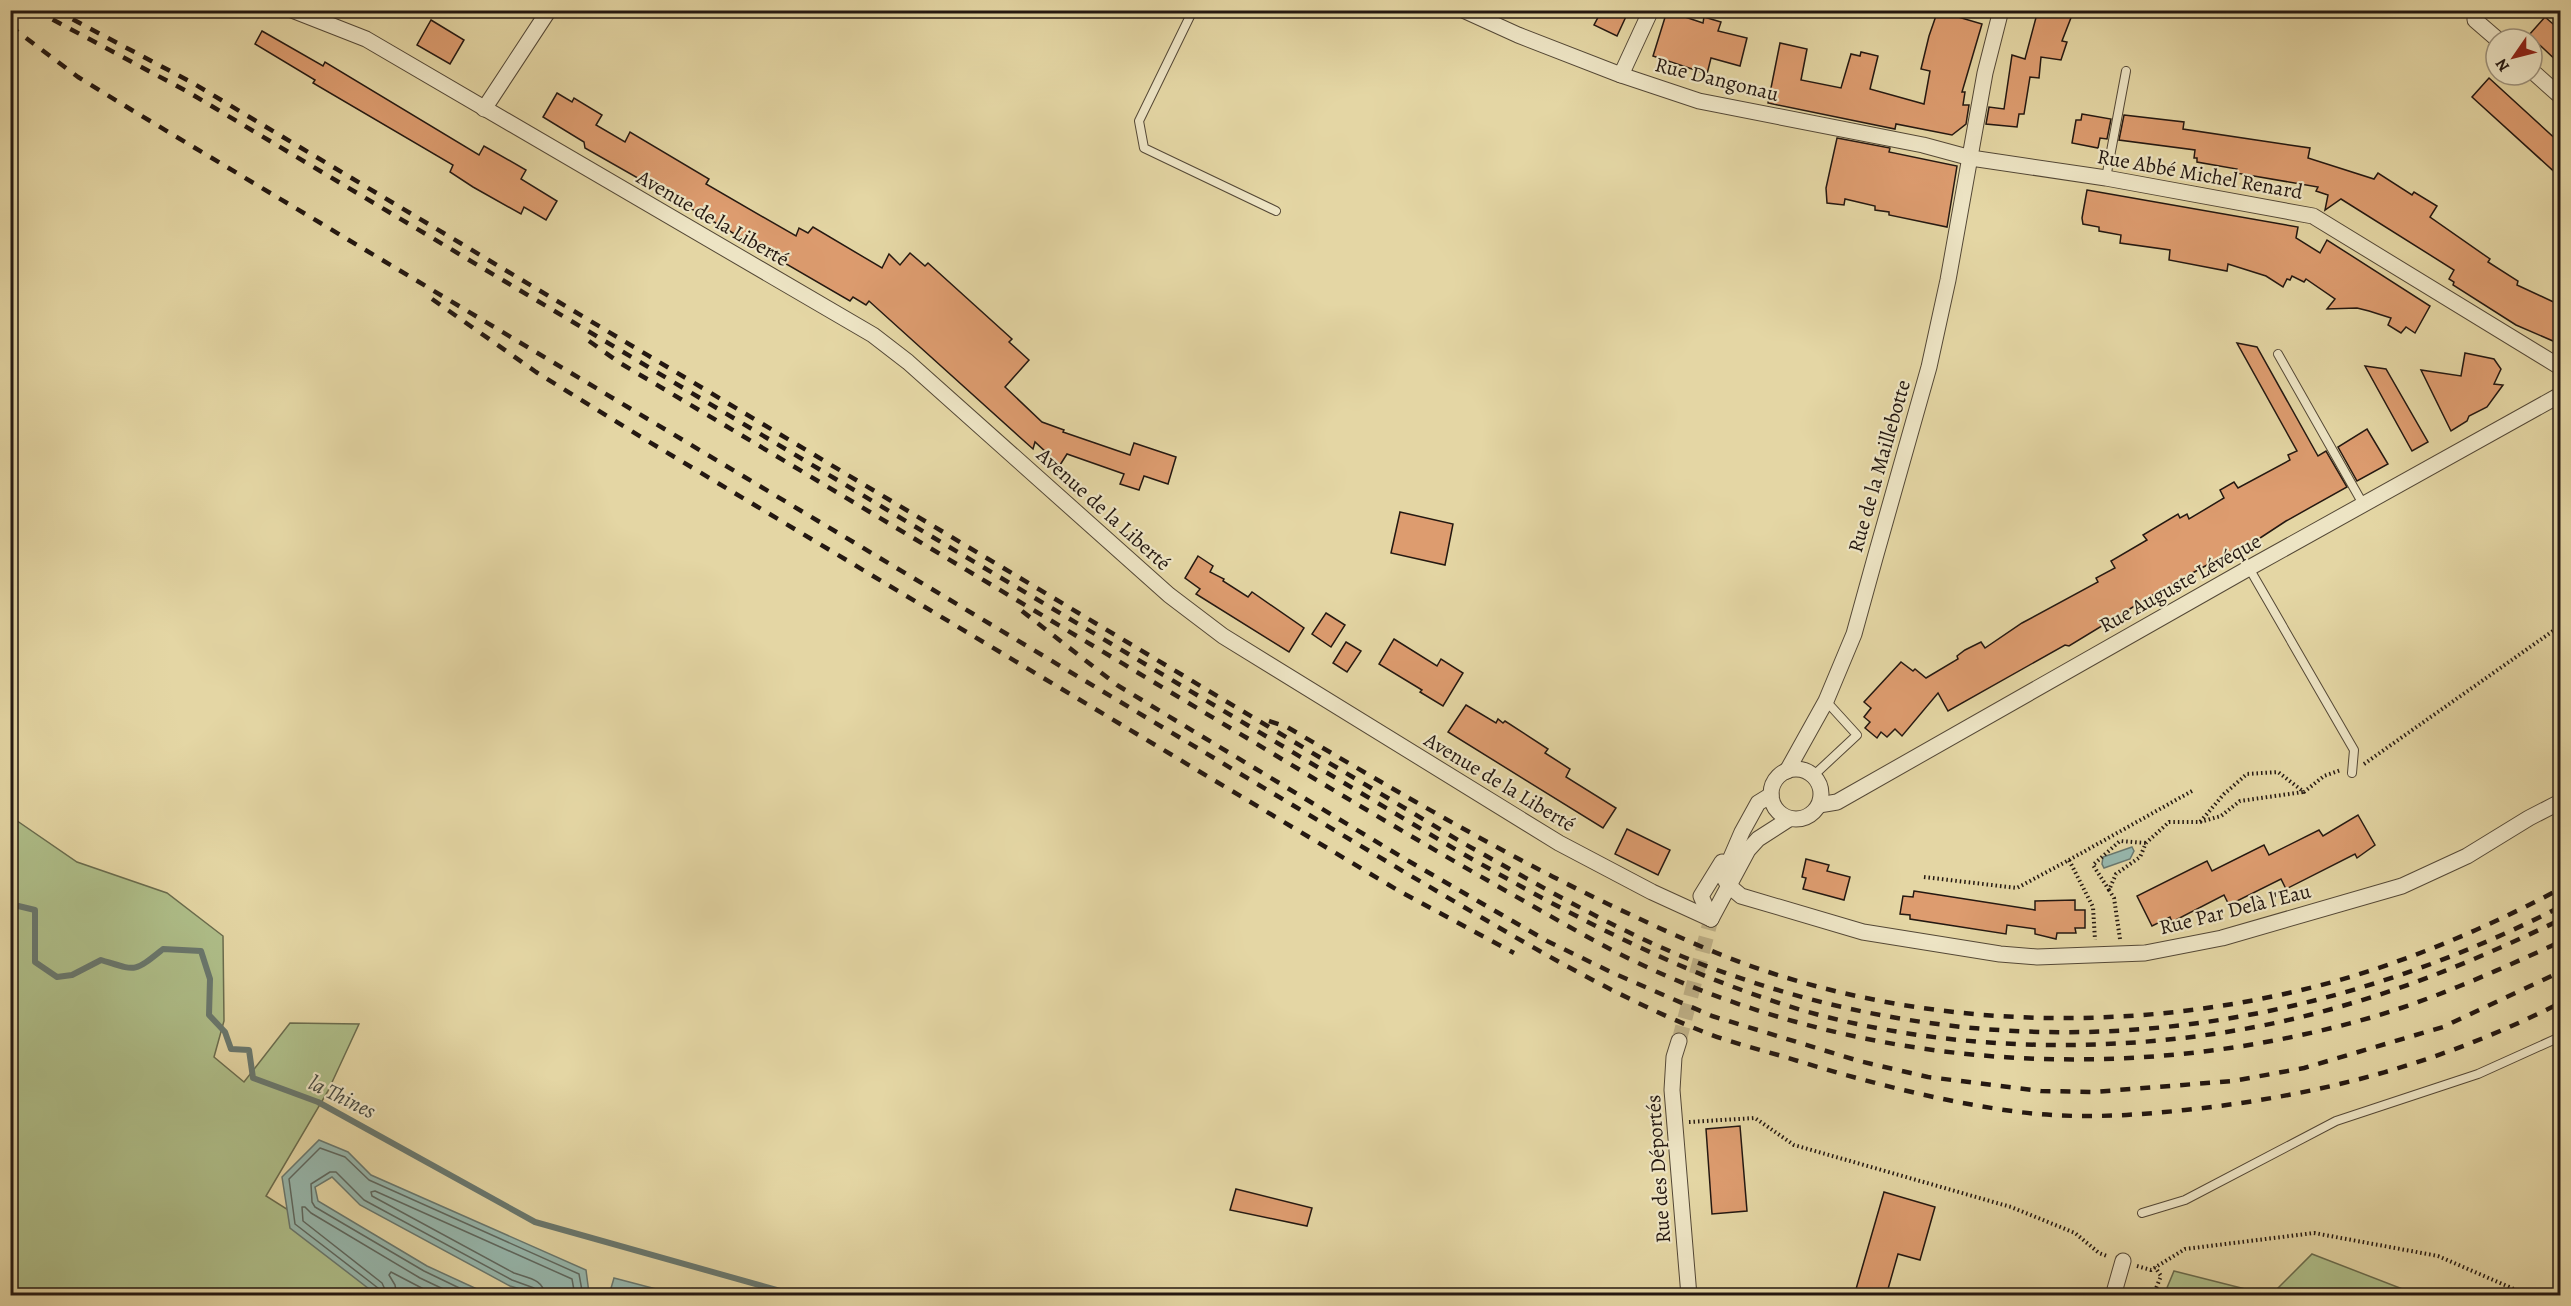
<svg xmlns="http://www.w3.org/2000/svg" width="2571" height="1306" font-family="Alegreya,serif">
<style>
.green{fill:#afbf8a;stroke:#6a6c4e;stroke-width:1.5}
.water{fill:#97b8ae;stroke:#69786f;stroke-width:1.5}
.lines{fill:none;stroke-linecap:round;stroke-linejoin:round}
.shore{stroke:#5e6860;stroke-width:1.5}
.stream{stroke:#69786f;stroke-width:6}
.building{fill:#dd9c6f;stroke:#241811;stroke-width:1.5}
.street-tunnel{stroke:#beb087;stroke-width:15;stroke-dasharray:15 8;stroke-linecap:butt}
.lane-casing{stroke:#544836;stroke-width:10}
.street-casing{stroke:#544836;stroke-width:17}
.path{stroke:#241811;stroke-width:4;stroke-dasharray:1.5 3;stroke-linecap:butt}
.lane{stroke:#ede4c4;stroke-width:8}
.street{stroke:#ede4c4;stroke-width:15}
.rail{stroke:#241811;stroke-width:4.5;stroke-dasharray:10 10;stroke-linecap:butt}
.labels{text-anchor:middle;dominant-baseline:central;stroke-width:4.5;stroke-linejoin:round;paint-order:stroke}
.street-label{font-size:21px;fill:#241811;stroke:#ede4c4}
.water-label{font-size:22px;font-style:italic;fill:#464840;stroke:#ede4c4}
</style>
<rect width="100%" height="100%" fill="#e4d6a4"/>
<filter id="stains"><feTurbulence type="fractalNoise" baseFrequency=".00333" numOctaves="4"/><feColorMatrix values="0 0 0 0 .2 0 0 0 0 .09 0 0 0 0 .02 0 0 0 .5 -.17"/></filter>
<radialGradient id="worn" r=".72"><stop offset=".6" stop-color="#630" stop-opacity="0"/><stop offset="1" stop-color="#630" stop-opacity=".3"/></radialGradient>
<g class="green">
<polygon points="10,816 77,862 167,893 223,936 224,1021 214,1057 244,1082 290,1023 359,1024 328,1091 266,1196 339,1242 405,1295 11,1295"/>
<polygon points="2312,1254 2418,1295 2271,1295"/>
<polygon points="2174,1271 2269,1295 2164,1295"/>
</g>
<g class="water">
<polygon points="2132,847 2134,851 2130,859 2104,868 2102,864 2103,857"/>
<polygon points="319,1140 348,1152 371,1175 586,1270 589,1293 584,1295 540,1295 510,1286 360,1205 332,1177 315,1187 318,1201 427,1266 490,1295 377,1295 290,1228 282,1177"/>
<polygon points="614,1278 679,1295 609,1295"/>
</g>
<g class="lines">
<g class="shore">
<polyline points="380,1296 378,1288 295,1224 289,1179 320,1148 345,1157 369,1180 579,1274 583,1296"/>
<polyline points="388,1296 382,1283 303,1221 302,1207 305,1207 311,1213 420,1278 458,1296"/>
<polyline points="397,1296 395,1285 389,1275 391,1272 437,1296"/>
<polyline points="476,1296 424,1271 315,1207 312,1202 311,1184 330,1172 336,1172 364,1200 512,1280 534,1288 538,1296"/>
<path d="M545,1296C544,1279 528,1278 514,1273L372,1196L371,1192L375,1191L572,1279L575,1296"/>
</g>
<path class="stream" d="M10,904L35,910V962L57,977L72,975L101,960C137,971 133,973 163,949L201,951L210,979L209,1015L225,1032L231,1049L249,1050L253,1078L318,1102L535,1222L798,1296"/>
</g>
<g class="building">
<polygon points="1602,10 1629,10 1617,36 1594,25"/>
<polygon points="1938,10 1959,10 1958,17 1982,24 1962,92 1965,92 1963,105 1969,105 1966,124 1952,135 1896,124 1895,129 1768,103 1780,43 1807,49 1801,80 1841,88 1851,54 1860,56 1861,52 1878,56 1870,89 1924,104 1930,71 1921,69 1929,36"/>
<polygon points="2038,10 2074,10 2062,41 2067,42 2061,60 2041,57 2039,78 2030,77 2024,114 2019,114 2017,127 1986,124 1989,107 2004,109 2012,55 2025,59"/>
<polygon points="1667,11 1703,23 1704,17 1721,22 1718,31 1747,38 1740,66 1711,58 1707,74 1653,56"/>
<polygon points="2545,17 2560,30 2560,64 2529,35"/>
<polygon points="431,20 464,40 450,64 417,45"/>
<polygon points="262,31 323,66 325,62 479,155 484,146 526,170 521,179 557,201 546,220 524,207 521,214 473,187 450,172 453,165 313,83 315,80 255,44"/>
<polygon points="2489,78 2560,143 2560,177 2472,97"/>
<polygon points="557,93 572,102 574,98 602,115 596,125 625,142 630,132 709,179 706,184 796,236 799,228 808,233 813,227 882,268 889,254 900,265 910,253 925,266 928,263 1012,339 1009,342 1029,360 1005,387 1042,422 1064,430 1063,432 1130,455 1134,443 1176,457 1168,484 1144,476 1139,490 1120,484 1124,474 1067,454 1060,465 1035,442 1033,449 869,301 866,305 853,297 850,301 690,208 692,206 665,191 664,193 585,148 584,142 543,117"/>
<polygon points="2082,114 2111,119 2107,139 2100,138 2098,148 2072,143 2076,120 2081,120"/>
<polygon points="2124,115 2184,122 2183,129 2310,148 2308,158 2374,179 2378,173 2412,195 2414,192 2437,206 2430,217 2490,259 2488,262 2518,281 2517,285 2560,305 2560,344 2516,325 2453,285 2454,282 2449,279 2454,270 2341,199 2325,210 2328,195 2316,191 2318,187 2236,173 2237,169 2197,162 2197,158 2194,158 2195,150 2119,140"/>
<polygon points="1837,138 1890,148 1889,152 1957,166 1947,227 1889,215 1889,212 1875,210 1875,206 1845,199 1844,205 1827,203 1826,188"/>
<polygon points="2087,190 2298,227 2296,238 2320,253 2327,240 2430,306 2415,333 2406,327 2401,333 2388,325 2391,318 2369,311 2357,308 2327,309 2335,299 2306,279 2304,282 2292,276 2290,280 2287,279 2283,287 2266,276 2228,264 2227,271 2169,260 2170,250 2120,243 2121,235 2099,231 2099,227 2083,224 2082,218"/>
<polygon points="2237,343 2257,347 2318,456 2326,451 2347,487 2286,521 2251,544 2249,542 2156,593 2069,646 2065,645 1948,711 1938,693 1902,736 1895,729 1887,737 1881,732 1877,738 1865,728 1870,722 1864,717 1871,708 1864,702 1901,662 1913,671 1915,669 1926,678 1958,659 1957,656 1965,650 1981,642 1985,648 2022,623 2098,582 2096,578 2115,568 2111,561 2147,540 2143,535 2178,514 2180,518 2187,514 2189,519 2224,498 2220,490 2234,482 2238,488 2290,460 2288,455 2297,451"/>
<polygon points="2465,353 2494,359 2501,369 2494,384 2503,385 2487,407 2469,416 2467,421 2451,431 2421,370 2461,376"/>
<polygon points="2365,366 2386,369 2428,442 2412,451"/>
<polygon points="2367,429 2388,464 2357,481 2338,447"/>
<polygon points="1400,512 1453,524 1445,565 1391,553"/>
<polygon points="1198,556 1213,566 1210,572 1224,579 1223,581 1248,597 1252,592 1304,628 1289,652 1196,594 1200,589 1185,578"/>
<polygon points="1326,613 1345,625 1331,647 1312,634"/>
<polygon points="1394,639 1437,666 1441,659 1463,673 1443,706 1420,692 1422,690 1379,664"/>
<polygon points="1346,642 1361,651 1347,672 1333,663"/>
<polygon points="1466,705 1496,723 1498,719 1503,723 1505,721 1548,749 1545,753 1570,769 1566,777 1616,808 1603,828 1448,732"/>
<polygon points="2358,815 2375,845 2357,858 2355,854 2286,889 2281,879 2229,905 2224,895 2172,922 2170,917 2152,926 2137,896 2207,861 2212,871 2264,845 2269,855 2319,830 2323,836"/>
<polygon points="1627,829 1670,850 1658,875 1615,854"/>
<polygon points="1806,859 1829,865 1827,871 1850,877 1844,900 1803,889 1806,878 1802,877"/>
<polygon points="1914,891 2035,910 2035,901 2075,900 2075,910 2085,910 2085,928 2075,928 2076,933 2057,933 2056,939 2035,934 2035,929 2007,925 2006,934 1910,919 1910,915 1900,914 1903,896 1913,897"/>
<polygon points="1740,1126 1747,1211 1712,1214 1706,1129"/>
<polygon points="1236,1189 1312,1208 1307,1226 1230,1210"/>
<polygon points="1884,1192 1935,1207 1920,1260 1898,1254 1886,1296 1854,1296"/>
</g>
<g class="lines">
<polyline class="street-tunnel" points="1679,1041 1711,919"/>
<defs>
<g id="lane">
<polyline points="1193,10 1139,121 1144,148 1276,211"/>
<polyline points="2106,178 2126,71"/>
<polyline points="2278,354 2363,504"/>
<polyline points="2249,568 2354,750 2352,773"/>
<polyline points="1813,776 1857,735 1826,701"/>
<polyline points="2142,1213 2185,1200 2336,1121 2478,1074 2560,1037"/>
</g>
<g id="street">
<polyline points="292,10 366,39 873,335 908,362 1169,595 1223,636 1559,843 1652,892 1711,919"/>
<polyline points="1463,10 1518,35 1621,75 1699,101 1923,145 1971,158 2106,178 2313,216 2560,367"/>
<polyline points="2475,10 2475,20 2497,39"/>
<polyline points="2532,71 2560,96"/>
<polyline points="1621,75 1651,10"/>
<polyline points="484,109 549,10"/>
<circle cx="1796" cy="794" r="25"/>
<polyline points="1787,771 1826,701 1854,634 1875,558 1929,367 1948,280 1985,73 2001,10"/>
<polyline points="1771,795 1758,803 1742,832 1723,876 1728,885 1741,896 1863,932 2000,954 2037,957 2145,953 2222,938 2402,886 2467,856 2529,818 2560,802"/>
<polyline points="1819,805 1837,802 2249,568 2560,395"/>
<polyline points="1711,919 1748,850 1758,839 1789,819"/>
<polyline points="1711,919 1701,896 1722,862"/>
<polyline points="1679,1041 1674,1057 1672,1090 1689,1296"/>
<polyline points="2113,1296 2123,1261"/>
</g>
</defs>
<use href="#lane" class="lane-casing"/>
<use href="#street" class="street-casing"/>
<g class="path">
<polyline points="2364,764 2560,626"/>
<polyline points="2200,822 2221,816 2240,801 2303,792"/>
<polyline points="2069,860 2192,791"/>
<polyline points="1924,877 2017,888 2069,860 2093,907 2095,940"/>
<polyline points="2109,890 2093,865 2120,841 2146,843"/>
<polyline points="2120,939 2114,898 2109,890 2116,874 2140,857 2146,843 2169,822 2200,822 2224,794 2247,774 2278,772 2304,792 2324,776 2341,770"/>
<polyline points="1689,1122 1755,1118 1794,1145 2011,1207 2075,1233 2099,1253 2107,1256"/>
<polyline points="2137,1266 2151,1270 2185,1249 2314,1233 2438,1256 2530,1296"/>
<polyline points="2153,1296 2161,1276 2155,1267"/>
</g>
<use href="#lane" class="lane"/>
<use href="#street" class="street"/>
<g class="rail">
<path d="M35,10L188,92L1458,851C1565,912 1667,967 1785,1005C1959,1060 2174,1057 2349,1004C2422,983 2493,952 2560,920"/>
<path d="M55,10L191,82L1463,843C1539,885 1615,930 1696,962C1987,1075 2284,1048 2560,907"/>
<path d="M10,26L78,77L135,112L1406,873C1502,929 1601,991 1704,1032C1734,1044 1767,1051 1798,1061C1871,1083 1943,1102 2019,1112C2074,1119 2130,1116 2185,1110C2319,1096 2440,1064 2560,1003"/>
<polyline points="432,299 536,372 641,437 1399,891 1514,953"/>
<path d="M589,341L620,363C829,487 1038,613 1247,738C1336,792 1425,845 1515,896C1556,919 1596,943 1638,963C1859,1068 2115,1086 2351,1023C2424,1004 2492,973 2560,942"/>
<polyline points="1022,611 1117,685 1405,859 1547,941 1613,973 1712,1016 1859,1061 1928,1077 2041,1091 2093,1092 2233,1081 2304,1068 2443,1027 2560,972"/>
<path d="M1269,721L1287,727C1393,789 1499,852 1610,905C1655,926 1701,948 1748,965C1936,1032 2148,1034 2340,980C2416,958 2490,926 2560,889"/>
</g>
</g>
<g class="labels">
<g class="street-label">
<text transform="translate(1717 79) rotate(14)">Rue Dangonau</text>
<text transform="translate(2200 174) rotate(10)">Rue Abbé Michel Renard</text>
<text transform="translate(713 218) rotate(30)">Avenue de la Liberté</text>
<text transform="translate(1879 466) rotate(-74)">Rue de la Maillebotte</text>
<text transform="translate(1104 509) rotate(42)">Avenue de la Liberté</text>
<text transform="translate(2180 583) rotate(-29)">Rue Auguste Lévéque</text>
<text transform="translate(1500 782) rotate(31)">Avenue de la Liberté</text>
<text transform="translate(2235 909) rotate(-14)">Rue Par Delà l'Eau</text>
<text transform="translate(1658 1169) rotate(-94)">Rue des Déportés</text>
</g>
<g class="water-label">
<text transform="translate(342 1097) rotate(26)">la Thines</text>
</g>
</g>
<rect width="2571" height="1306" fill="none" stroke="#e4d6a4" stroke-width="36"/>
<rect x="12" y="12" width="2547" height="1282" fill="none" stroke="#241811" stroke-width="3"/>
<rect x="18" y="18" width="2535" height="1270" fill="none" stroke="#241811" stroke-width="1.5"/>
<g transform="translate(2514 57) rotate(235)"><circle r="28" fill="#ede4c4" stroke="#9d927c" stroke-width="1.5"/>
<path d="M0-4.5L10 22L0 15L-10 22Z" fill="#8f2418"/>
<text y="-9" font-size="16" font-weight="bold" text-anchor="middle" fill="#241811">N</text>
</g>
<rect width="100%" height="100%" filter="url(#stains)"/>
<rect width="100%" height="100%" fill="url(#worn)"/>
</svg>
